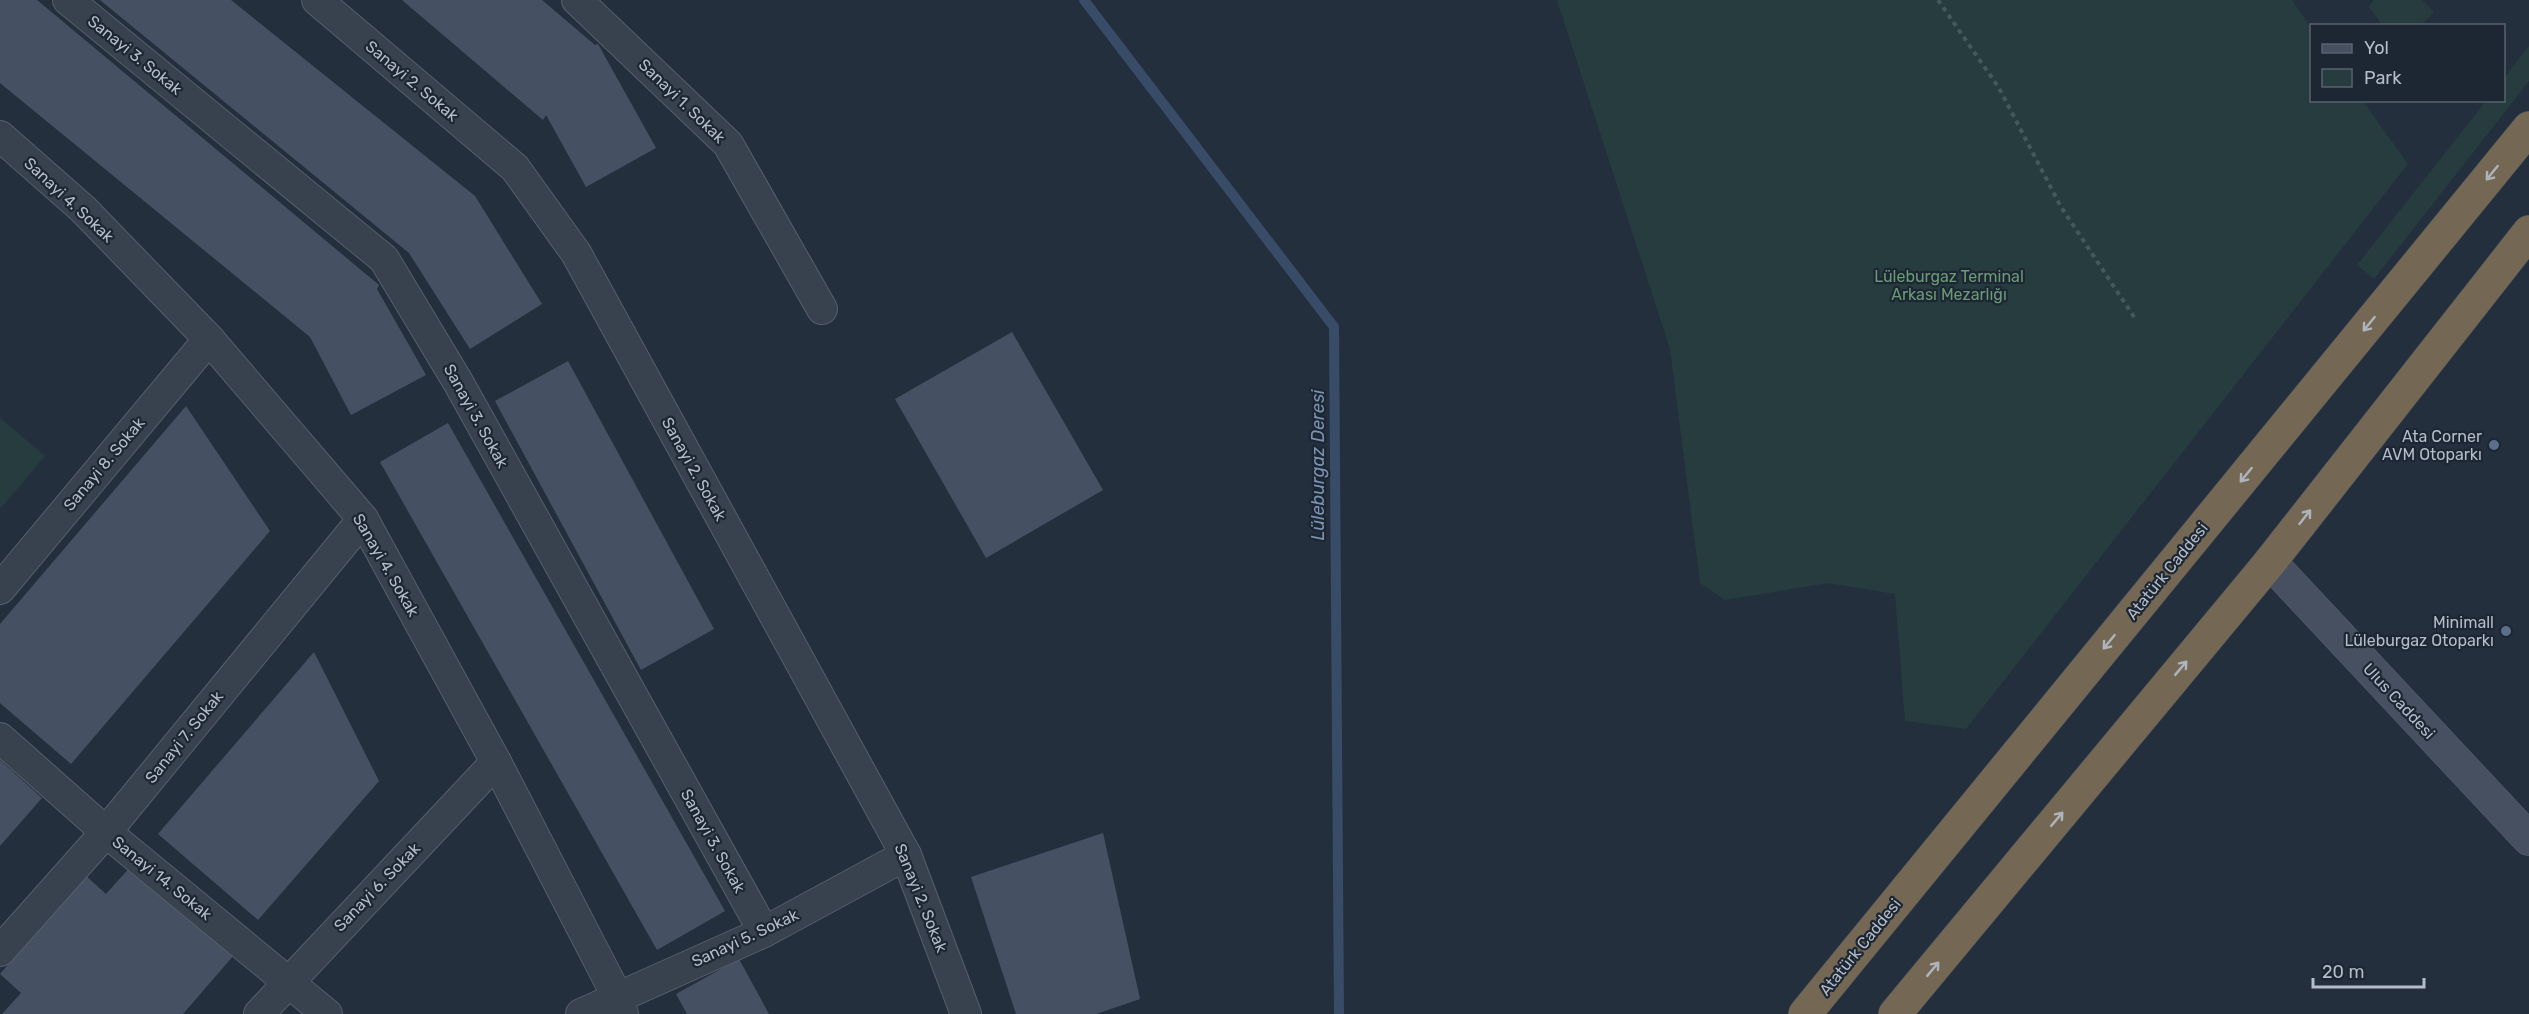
<svg xmlns="http://www.w3.org/2000/svg" width="2529" height="1014" font-family="Rubik,sans-serif">
<style>
.green{fill:#263c3f}
.lines{fill:none;stroke-linecap:round;stroke-linejoin:round}
.stream{stroke:#394c67;stroke-width:10}
.building{fill:#455162}
.street-casing{stroke:#565f6c;stroke-width:32}
.secondary-casing{stroke:#565f6c;stroke-width:34}
.highway-casing{stroke:#434c59;stroke-width:34}
.path{stroke:#44595c;stroke-width:4;stroke-dasharray:4.5 4.5;stroke-linecap:butt}
.street{stroke:#38414e;stroke-width:30}
.secondary{stroke:#465061;stroke-width:33}
.highway{stroke:#746855;stroke-width:33}
.oneway{stroke:#aeb4bd}
.service-dot{fill:#5c6f8a;stroke:#1d2633;stroke-width:2}
.labels{text-anchor:middle;dominant-baseline:central;stroke-width:4.5;stroke-linejoin:round;paint-order:stroke}
.street-label{font-size:16px;fill:#b4bcc9;stroke:#1d2633}
.park-label{font-size:16px;fill:#6b9a76;stroke:#1d2633}
.poi-label{font-size:16px;fill:#b4bcc9;stroke:#1d2633;text-anchor:end}
.water-label{font-size:18px;font-style:italic;fill:#7c92b1;stroke:#1d2633}
</style>
<rect width="100%" height="100%" fill="#242f3e"/>
<g class="green">
<polygon points="1557,0 2292,0 2311,28 2312,100 2363,101 2408,164 1966,729 1905,721 1895,594 1828,583 1725,600 1700,583 1670,349"/>
<polygon points="2374,0 2422,0 2434,12 2421,25 2382,25 2369,7"/>
<polygon points="2529,46 2529,81 2374,279 2357,265 2486,101 2504,100 2504,78"/>
<polygon points="0,418 45,456 0,509"/>
</g>
<g class="lines">
<polyline class="stream" points="1084,0 1334,327 1339,1014"/>
</g>
<g class="building">
<polygon points="0,0 37,0 379,285 377,289 426,375 351,415 310,337 0,83"/>
<polygon points="100,0 231,0 475,196 542,304 470,349 409,253"/>
<polygon points="402,0 542,0 595,45 598,44 656,148 586,187 546,115 543,120"/>
<polygon points="1012,332 1103,490 986,558 895,399"/>
<polygon points="568,361 714,629 641,670 495,401"/>
<polygon points="186,406 270,531 71,764 0,703 0,624"/>
<polygon points="448,423 725,911 657,950 380,462"/>
<polygon points="314,652 379,781 258,920 158,834"/>
<polygon points="0,760 42,798 0,846"/>
<polygon points="1103,833 1140,999 1096,1014 1016,1014 971,877"/>
<polygon points="132,865 234,955 183,1014 2,1014 21,993 0,974 85,875 106,894"/>
<polygon points="739,959 769,1014 687,1014 676,994"/>
</g>
<g class="lines">
<defs>
<g id="street">
<polyline points="68,0 384,259 458,382 764,932"/>
<polyline points="317,0 515,168 576,253 906,855 966,1014"/>
<polyline points="577,0 728,144 822,309"/>
<polyline points="0,136 83,209 209,339 363,519 496,762 617,996 623,1014"/>
<polyline points="0,589 209,339"/>
<polyline points="0,738 106,832 327,1014"/>
<polyline points="0,951 106,832 363,519"/>
<polyline points="259,1014 496,762"/>
<polyline points="581,1014 764,932 906,855"/>
</g>
<polyline id="secondary" points="2270,562 2529,839"/>
<g id="highway">
<polyline points="1805,1014 2529,128"/>
<polyline points="1895,1014 2270,562 2529,232"/>
</g>
</defs>
<use href="#street" class="street-casing"/>
<use href="#secondary" class="secondary-casing"/>
<use href="#highway" class="highway-casing"/>
<polyline class="path" points="1938,0 1999,88 2061,207 2136,320"/>
<use href="#street" class="street"/>
<use href="#secondary" class="secondary"/>
<use href="#highway" class="highway"/>
</g>
<defs><path id="oneway-shaft" d="M-6 0H5M1.5-3L5.5 0L1.5 3" fill="none" stroke-width="1.6" stroke-linecap="round" stroke-linejoin="round" transform="scale(1.5)"/></defs>
<g class="oneway">
<use href="#oneway-shaft" transform="translate(2492 173) rotate(129)"/>
<use href="#oneway-shaft" transform="translate(2369 324) rotate(129)"/>
<use href="#oneway-shaft" transform="translate(2246 475) rotate(129)"/>
<use href="#oneway-shaft" transform="translate(2305 517) rotate(-52)"/>
<use href="#oneway-shaft" transform="translate(2109 642) rotate(129)"/>
<use href="#oneway-shaft" transform="translate(2181 668) rotate(-50)"/>
<use href="#oneway-shaft" transform="translate(2057 819) rotate(-50)"/>
<use href="#oneway-shaft" transform="translate(1933 969) rotate(-50)"/>
</g>
<g class="service-dot">
<circle cx="2494" cy="445" r="6"/>
<circle cx="2506" cy="631" r="6"/>
</g>
<g class="labels">
<g class="street-label">
<text transform="translate(135 55) rotate(39)">Sanayi 3. Sokak</text>
<text transform="translate(412 81) rotate(40)">Sanayi 2. Sokak</text>
<text transform="translate(682 101) rotate(44)">Sanayi 1. Sokak</text>
<text transform="translate(69 200) rotate(43)">Sanayi 4. Sokak</text>
<text transform="translate(476 416) rotate(61)">Sanayi 3. Sokak</text>
<text transform="translate(104 464) rotate(-50)">Sanayi 8. Sokak</text>
<text transform="translate(694 469) rotate(61)">Sanayi 2. Sokak</text>
<text transform="translate(386 565) rotate(60)">Sanayi 4. Sokak</text>
<text transform="translate(2167 571) rotate(-51)">Atatürk Caddesi</text>
<text transform="translate(2399 701) rotate(47)">Ulus Caddesi</text>
<text transform="translate(184 737) rotate(-51)">Sanayi 7. Sokak</text>
<text transform="translate(713 841) rotate(61)">Sanayi 3. Sokak</text>
<text transform="translate(162 878) rotate(39)">Sanayi 14. Sokak</text>
<text transform="translate(377 887) rotate(-46)">Sanayi 6. Sokak</text>
<text transform="translate(921 898) rotate(68)">Sanayi 2. Sokak</text>
<text transform="translate(745 938) rotate(-25)">Sanayi 5. Sokak</text>
<text transform="translate(1860 947) rotate(-51)">Atatürk Caddesi</text>
</g>
<g class="park-label">
<text x="1949" y="276">Lüleburgaz Terminal<tspan x="1949" dy="18">Arkası Mezarlığı</tspan></text>
</g>
<g class="poi-label">
<text x="2482" y="436">Ata Corner<tspan x="2482" dy="18">AVM Otoparkı</tspan></text>
<text x="2494" y="622">Minimall<tspan x="2494" dy="18">Lüleburgaz Otoparkı</tspan></text>
</g>
<g class="water-label">
<text transform="translate(1318 465) rotate(-90)">Lüleburgaz Deresi</text>
</g>
</g>
<rect x="2310" y="24" width="195" height="78" fill="#1d2633" stroke="#59626f" stroke-width="1.5"/>
<rect x="2322" y="44" width="30" height="9" fill="#465061" stroke="#59626f" stroke-width="1.5"/>
<text x="2364" y="54" font-size="18" fill="#b4bcc9">Yol</text>
<rect x="2322" y="69" width="30" height="18" fill="#263c3f" stroke="#59626f" stroke-width="1.5"/>
<text x="2364" y="84" font-size="18" fill="#b4bcc9">Park</text>
<path d="M2313 978v9h111v-9" fill="none" stroke="#b4bcc9" stroke-width="3"/>
<text x="2322" y="978" font-size="18" fill="#b4bcc9" stroke="#1d2633" stroke-width="4.5" paint-order="stroke">20 m</text>
</svg>
